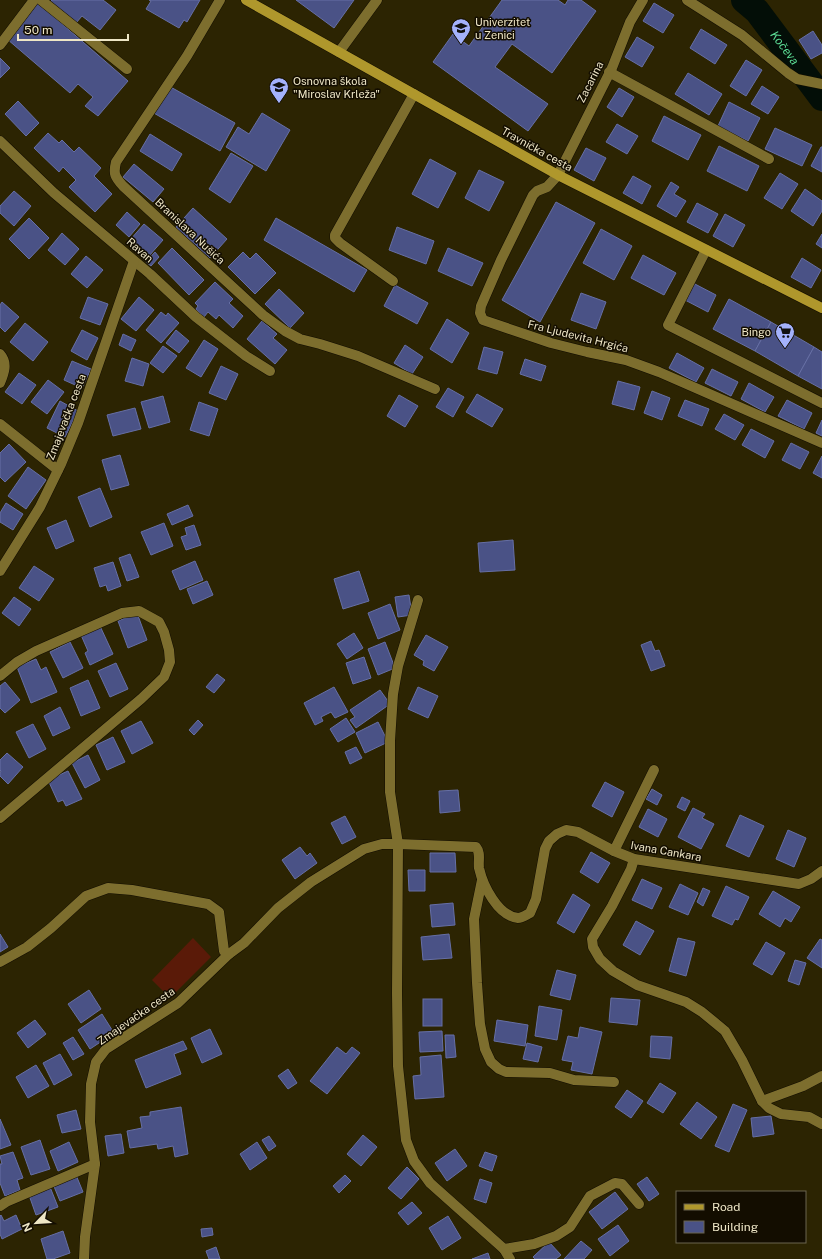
<svg xmlns="http://www.w3.org/2000/svg" width="822" height="1259" font-family="'Public Sans',sans-serif">
<style>
.green{fill:#5a1a08}
.lines{fill:none;stroke-linecap:round;stroke-linejoin:round}
.river{stroke:#030e07;stroke-width:26}
.building{fill:#4a5286;stroke:#666fa5}
.minor-casing{stroke:#120d00;stroke-width:11}
.major-casing{stroke:#120d00;stroke-width:11}
.minor{stroke:#7d6e2e;stroke-width:10}
.major{stroke:#af972c;stroke-width:10}
.labels{text-anchor:middle;dominant-baseline:central;stroke-width:3;stroke-linejoin:round;paint-order:stroke}
.poi-label{font-size:11px;fill:#eee6c6;stroke:#130d00;text-anchor:start}
.street-label{font-size:11px;fill:#eee6c6;stroke:#130d00}
.water-label{font-size:12px;font-style:italic;fill:#5bdb94;stroke:#130d00}
</style>
<rect width="100%" height="100%" fill="#2c2402"/>
<polygon class="green" points="193,938 211,957 170,998 152,980"/>
<g class="lines">
<path class="river" id="s1" d="M744,0L757,11L822,98"/>
</g>
<g class="building">
<polygon points="52,0 103,0 116,10 100,30 82,16 76,23 50,2"/>
<polygon points="149,0 200,0 187,22 184,20 179,28 146,9 151,1"/>
<polygon points="296,0 354,0 334,28"/>
<polygon points="502,0 558,0 565,5 568,0 581,0 596,11 552,73 512,44 495,67 548,104 528,131 433,62 453,34 469,46"/>
<polygon points="38,3 128,81 98,116 85,106 93,97 78,84 70,93 7,39"/>
<polygon points="654,3 674,15 663,33 643,21"/>
<polygon points="701,29 727,45 715,64 690,48"/>
<polygon points="813,31 822,45 822,53 811,59 799,40"/>
<polygon points="637,37 654,47 642,67 625,57"/>
<polygon points="0,58 10,68 0,78"/>
<polygon points="746,60 762,70 746,96 730,86"/>
<polygon points="688,73 722,94 709,115 675,94"/>
<polygon points="167,85 235,123 220,151 152,112"/>
<polygon points="762,86 779,97 768,114 751,104"/>
<polygon points="619,88 634,97 622,117 607,107"/>
<polygon points="18,101 39,123 26,136 5,114"/>
<polygon points="729,102 760,118 748,141 718,126"/>
<polygon points="262,113 290,130 266,171 226,147 238,127 249,134"/>
<polygon points="664,116 701,135 688,160 652,141"/>
<polygon points="617,124 638,136 627,154 606,142"/>
<polygon points="775,128 812,145 802,166 765,149"/>
<polygon points="48,133 59,143 62,140 74,152 79,147 101,168 94,176 112,194 95,212 69,187 76,180 63,167 59,172 34,148"/>
<polygon points="150,134 182,154 172,171 140,151"/>
<polygon points="719,146 759,166 747,191 707,171"/>
<polygon points="821,147 822,147 822,172 811,166"/>
<polygon points="586,148 606,158 594,181 574,170"/>
<polygon points="231,153 253,166 230,203 209,189"/>
<polygon points="430,159 456,173 438,208 412,194"/>
<polygon points="134,164 164,189 153,202 123,177"/>
<polygon points="479,170 504,182 489,211 465,198"/>
<polygon points="780,173 798,184 782,209 764,198"/>
<polygon points="633,176 651,186 642,204 623,193"/>
<polygon points="671,182 679,187 674,194 686,201 676,217 657,206"/>
<polygon points="805,189 822,201 822,211 813,226 791,211"/>
<polygon points="14,191 31,206 14,226 0,213 0,206"/>
<polygon points="556,202 595,223 540,322 502,300"/>
<polygon points="697,203 718,214 708,233 687,222"/>
<polygon points="193,208 227,239 210,258 176,227"/>
<polygon points="127,212 140,224 129,237 116,225"/>
<polygon points="725,214 745,225 733,247 713,236"/>
<polygon points="29,218 49,238 29,259 9,239"/>
<polygon points="276,218 367,270 354,292 264,240"/>
<polygon points="144,224 163,240 149,256 130,240"/>
<polygon points="397,227 434,241 426,264 389,250"/>
<polygon points="601,229 632,246 614,280 583,263"/>
<polygon points="62,233 79,249 65,265 48,250"/>
<polygon points="822,234 822,248 816,244"/>
<polygon points="172,248 204,280 189,295 158,263"/>
<polygon points="448,248 483,263 472,286 438,271"/>
<polygon points="155,252 159,257 151,266 146,262"/>
<polygon points="243,252 250,259 256,253 276,273 255,294 228,267"/>
<polygon points="643,255 676,273 664,295 631,278"/>
<polygon points="86,256 103,270 87,288 71,274"/>
<polygon points="802,258 821,270 811,288 791,277"/>
<polygon points="215,282 233,299 229,303 243,316 233,328 219,315 216,319 208,312 204,317 196,309 198,306 195,303"/>
<polygon points="693,283 716,295 708,312 685,300"/>
<polygon points="395,285 428,303 417,324 384,306"/>
<polygon points="279,289 304,313 290,328 265,304"/>
<polygon points="581,293 606,302 596,329 571,320"/>
<polygon points="88,297 108,304 100,325 80,318"/>
<polygon points="139,297 154,310 136,331 121,319"/>
<polygon points="729,299 771,322 755,351 713,329"/>
<polygon points="2,302 19,317 5,332 0,327 0,305"/>
<polygon points="161,312 166,316 168,313 179,323 161,343 146,330"/>
<polygon points="447,319 469,333 452,363 430,349"/>
<polygon points="262,321 277,334 273,338 287,350 275,364 247,339"/>
<polygon points="771,322 814,347 798,376 755,351"/>
<polygon points="25,323 48,342 33,361 10,342"/>
<polygon points="82,330 98,338 87,360 71,351"/>
<polygon points="176,330 189,341 179,353 166,343"/>
<polygon points="123,334 136,340 131,351 119,345"/>
<polygon points="204,340 218,349 201,377 186,368"/>
<polygon points="405,345 423,357 412,374 394,363"/>
<polygon points="163,346 177,356 163,373 150,363"/>
<polygon points="484,347 503,352 497,374 478,369"/>
<polygon points="814,347 822,352 822,389 798,376"/>
<polygon points="677,353 704,368 696,382 669,368"/>
<polygon points="132,358 149,364 143,386 125,381"/>
<polygon points="525,359 546,366 541,381 520,374"/>
<polygon points="72,361 91,369 82,388 64,380"/>
<polygon points="221,366 238,374 226,400 209,393"/>
<polygon points="712,369 738,382 731,396 705,383"/>
<polygon points="19,373 36,385 22,404 5,392"/>
<polygon points="48,380 64,392 47,414 31,402"/>
<polygon points="618,381 640,387 634,410 612,404"/>
<polygon points="749,383 774,397 765,412 741,399"/>
<polygon points="448,388 464,397 453,417 436,407"/>
<polygon points="652,391 670,398 662,420 644,413"/>
<polygon points="477,394 503,409 492,427 466,412"/>
<polygon points="399,395 418,406 405,427 387,416"/>
<polygon points="163,396 170,422 149,428 141,402"/>
<polygon points="685,400 709,409 702,426 678,416"/>
<polygon points="787,400 812,413 804,429 778,416"/>
<polygon points="60,401 78,411 65,437 47,428"/>
<polygon points="199,402 218,409 209,436 190,430"/>
<polygon points="135,408 141,429 113,436 107,415"/>
<polygon points="724,414 744,425 735,440 715,429"/>
<polygon points="822,420 822,436 816,433"/>
<polygon points="751,429 774,441 765,458 742,445"/>
<polygon points="791,443 809,452 800,469 782,460"/>
<polygon points="9,444 26,462 5,482 0,477 0,453"/>
<polygon points="120,455 129,485 111,490 102,460"/>
<polygon points="822,456 822,478 813,473"/>
<polygon points="28,467 46,480 26,509 8,496"/>
<polygon points="100,488 112,517 90,527 78,497"/>
<polygon points="6,503 23,514 13,530 0,522 0,513"/>
<polygon points="188,505 193,516 172,525 167,514"/>
<polygon points="66,520 74,541 56,549 47,528"/>
<polygon points="164,523 173,546 151,555 141,532"/>
<polygon points="194,525 201,545 186,550 181,537 187,535 185,528"/>
<polygon points="513,540 515,570 480,572 478,543"/>
<polygon points="130,554 139,577 127,581 119,558"/>
<polygon points="195,561 203,580 180,590 172,571"/>
<polygon points="113,562 121,586 108,591 106,585 100,587 94,568"/>
<polygon points="34,566 54,579 39,601 19,588"/>
<polygon points="359,571 369,601 343,609 334,579"/>
<polygon points="207,581 213,595 193,604 187,589"/>
<polygon points="409,595 412,615 398,617 395,597"/>
<polygon points="14,597 31,609 19,626 2,613"/>
<polygon points="390,604 400,630 378,639 368,613"/>
<polygon points="137,613 147,640 128,648 118,621"/>
<polygon points="100,626 113,654 90,665 85,653 88,651 81,635"/>
<polygon points="354,633 363,648 347,659 337,644"/>
<polygon points="426,635 448,647 434,671 423,665 424,661 414,655"/>
<polygon points="651,641 655,651 659,650 665,666 651,671 641,645"/>
<polygon points="70,642 83,668 63,678 50,652"/>
<polygon points="385,642 395,668 378,675 368,649"/>
<polygon points="364,657 371,678 353,684 346,663"/>
<polygon points="36,659 41,670 46,667 57,692 31,703 17,667"/>
<polygon points="116,663 128,689 110,697 98,671"/>
<polygon points="217,674 225,680 214,693 206,687"/>
<polygon points="88,680 100,708 81,716 70,688"/>
<polygon points="5,682 20,700 5,713 0,708 0,686"/>
<polygon points="334,687 348,712 335,718 331,712 321,717 323,721 315,725 304,703"/>
<polygon points="418,687 438,696 428,718 408,709"/>
<polygon points="380,690 390,704 356,728 350,720 355,717 350,710"/>
<polygon points="60,707 70,728 53,736 44,716"/>
<polygon points="346,718 355,732 338,742 330,729"/>
<polygon points="198,720 203,725 194,735 189,730"/>
<polygon points="141,721 153,743 132,754 121,731"/>
<polygon points="378,722 388,742 365,753 356,733"/>
<polygon points="33,724 46,749 29,758 16,732"/>
<polygon points="113,737 125,762 107,770 96,745"/>
<polygon points="356,747 362,758 350,764 345,752"/>
<polygon points="7,753 23,767 8,784 0,776 0,773 1,771 0,770 0,760"/>
<polygon points="88,755 100,780 85,788 72,763"/>
<polygon points="68,771 82,799 66,806 63,800 58,802 48,780"/>
<polygon points="605,782 624,792 612,817 592,806"/>
<polygon points="652,789 662,795 657,805 646,799"/>
<polygon points="458,790 460,811 440,813 439,791"/>
<polygon points="682,797 690,801 685,811 677,807"/>
<polygon points="693,808 705,814 702,818 714,824 701,849 678,837"/>
<polygon points="648,809 667,819 658,837 639,827"/>
<polygon points="740,815 764,826 749,857 726,846"/>
<polygon points="345,816 356,837 342,844 331,823"/>
<polygon points="788,830 806,838 794,867 776,859"/>
<polygon points="300,847 307,856 310,853 317,863 295,879 282,860"/>
<polygon points="591,852 610,863 598,883 580,872"/>
<polygon points="430,853 455,853 456,872 430,872"/>
<polygon points="408,870 425,870 425,891 409,891"/>
<polygon points="642,879 662,888 652,909 632,900"/>
<polygon points="680,884 698,893 688,915 669,907"/>
<polygon points="726,886 749,897 738,920 735,919 732,925 712,916"/>
<polygon points="703,888 710,891 703,906 697,902"/>
<polygon points="773,891 800,907 791,922 785,918 780,927 759,914"/>
<polygon points="573,894 590,905 574,933 557,923"/>
<polygon points="453,903 455,925 432,927 430,905"/>
<polygon points="636,921 654,931 640,955 623,945"/>
<polygon points="0,934 8,947 0,952"/>
<polygon points="449,934 452,958 423,960 421,937"/>
<polygon points="678,938 695,942 686,976 669,971"/>
<polygon points="820,939 822,940 822,968 807,958"/>
<polygon points="766,942 785,953 772,975 753,964"/>
<polygon points="795,960 806,963 799,985 788,981"/>
<polygon points="557,970 576,975 570,1000 550,995"/>
<polygon points="89,990 101,1009 81,1023 68,1004"/>
<polygon points="611,998 640,1000 637,1025 609,1022"/>
<rect x="423" y="999" width="19" height="27"/>
<polygon points="539,1006 562,1010 557,1040 535,1036"/>
<polygon points="102,1014 114,1033 90,1049 78,1030"/>
<polygon points="35,1020 46,1034 28,1048 17,1033"/>
<polygon points="497,1020 528,1025 525,1046 494,1041"/>
<polygon points="580,1027 602,1032 592,1074 571,1070 573,1062 562,1060 568,1036 578,1038"/>
<polygon points="210,1029 222,1054 202,1063 191,1038"/>
<polygon points="442,1031 443,1051 420,1052 419,1032"/>
<polygon points="445,1035 454,1035 456,1057 446,1058"/>
<polygon points="651,1036 672,1037 670,1059 650,1057"/>
<polygon points="73,1037 84,1054 73,1060 63,1043"/>
<polygon points="183,1041 187,1049 174,1054 181,1074 146,1088 135,1060"/>
<polygon points="527,1043 542,1047 538,1062 523,1059"/>
<polygon points="337,1047 346,1054 352,1047 360,1053 327,1094 310,1081"/>
<polygon points="60,1054 72,1075 54,1085 43,1063"/>
<polygon points="441,1055 444,1097 415,1099 413,1076 421,1075 420,1057"/>
<polygon points="36,1065 49,1086 28,1098 16,1077"/>
<polygon points="288,1069 297,1083 288,1089 278,1076"/>
<polygon points="660,1083 676,1093 663,1113 647,1103"/>
<polygon points="627,1090 643,1101 631,1118 615,1107"/>
<polygon points="697,1102 717,1117 701,1139 680,1124"/>
<polygon points="733,1104 747,1110 729,1152 715,1146"/>
<polygon points="181,1107 188,1154 175,1157 173,1146 158,1149 157,1144 130,1148 127,1131 142,1128 140,1117 150,1116 150,1112"/>
<polygon points="76,1110 81,1129 62,1133 57,1115"/>
<polygon points="771,1116 774,1134 753,1137 751,1118"/>
<polygon points="0,1119 11,1145 0,1149"/>
<polygon points="121,1134 124,1153 108,1156 105,1136"/>
<polygon points="363,1135 377,1147 361,1166 347,1154"/>
<polygon points="269,1136 276,1146 269,1151 262,1140"/>
<polygon points="40,1140 50,1169 31,1175 21,1147"/>
<polygon points="69,1142 78,1162 58,1171 50,1151"/>
<polygon points="257,1142 267,1158 250,1170 240,1154"/>
<polygon points="455,1149 467,1166 447,1181 435,1163"/>
<polygon points="13,1152 23,1178 17,1180 20,1190 5,1196 0,1183 0,1164 2,1164 0,1156"/>
<polygon points="485,1152 497,1156 492,1171 479,1166"/>
<polygon points="407,1167 419,1179 401,1199 388,1188"/>
<polygon points="76,1175 83,1192 60,1201 53,1184"/>
<polygon points="345,1175 351,1181 339,1193 333,1186"/>
<polygon points="647,1177 659,1194 649,1201 637,1184"/>
<polygon points="480,1179 492,1183 486,1203 474,1199"/>
<polygon points="50,1187 58,1207 36,1215 29,1195"/>
<polygon points="615,1192 628,1209 602,1229 589,1212"/>
<polygon points="412,1202 422,1213 408,1225 398,1213"/>
<polygon points="1,1215 4,1221 16,1215 22,1229 2,1239 0,1234 0,1216"/>
<polygon points="448,1216 461,1238 442,1250 429,1228"/>
<polygon points="618,1225 629,1241 610,1256 598,1239"/>
<polygon points="212,1228 213,1235 202,1237 201,1229"/>
<polygon points="63,1231 70,1253 53,1259 47,1259 41,1239"/>
<polygon points="581,1241 592,1250 584,1259 564,1259"/>
<polygon points="549,1242 561,1255 556,1259 535,1259 533,1257"/>
<polygon points="216,1247 220,1259 209,1259 206,1251"/>
<polygon points="488,1253 490,1259 472,1259"/>
</g>
<g class="lines">
<defs>
<g id="minor">
<polyline points="41,0 127,69"/>
<path d="M220,0L187,56L116,162C113,174 115,177 123,186L263,315L285,331L300,339L320,344L358,356L435,389"/>
<polyline points="643,0 630,22 612,68 558,175 547,187 537,191 533,195 501,260 481,306 480,313 483,320 489,322 551,343 587,352 626,360 659,372 822,443"/>
<polyline points="687,0 742,35 788,73 797,79 822,84"/>
<polyline points="0,45 34,0"/>
<polyline points="339,52 377,0"/>
<polyline points="609,72 769,159"/>
<polyline points="0,141 54,193 150,274 196,317 246,356 270,371"/>
<polyline points="706,250 668,325 822,403"/>
<polyline points="393,281 340,243 335,238 335,235 414,94"/>
<path d="M0,354C8,363 4,373 0,383"/>
<polyline points="0,424 58,470"/>
<polyline points="0,571 40,507 61,464 78,423 134,261"/>
<polyline points="418,600 398,666 393,694 390,741 390,792 398,844 397,993 398,1066 406,1140 414,1161 430,1183 504,1249 534,1244 556,1236 570,1227 590,1196 615,1183 622,1184 639,1204"/>
<polyline points="0,676 17,662 36,651 122,613 139,611 159,622 164,632 169,650 170,662 164,677 141,699 0,818"/>
<polyline points="614,851 654,770"/>
<polyline points="634,859 631,869 612,906 592,939 593,947 600,959 613,971 637,985 686,1002 702,1012 725,1031 742,1060 762,1101 769,1108 781,1114 809,1117 822,1124"/>
<polyline points="482,880 474,919 477,983 480,1024 485,1049 491,1062 499,1069 506,1072 550,1073 574,1080 614,1082"/>
<path d="M229,954L244,943L278,908L311,882L364,849L382,844H398L476,847C481,853 478,861 479,868C483,886 498,916 518,918C522,918 526,915 530,913L536,899L545,849L549,841L557,834L566,830L578,832L614,851L634,859L799,884L811,879L822,871"/>
<polyline points="0,962 27,947 51,928 86,896 108,888 132,890 208,904 219,912 224,951 229,954 178,1003 106,1049 96,1062 91,1084 90,1122 95,1164 85,1237 84,1259"/>
<polyline points="762,1101 803,1086 822,1076"/>
<polyline points="0,1206 6,1202 95,1164"/>
<polyline points="504,1249 510,1259"/>
</g>
<polyline id="major" points="246,0 558,175 822,308"/>
</defs>
<use href="#minor" class="minor-casing"/>
<use href="#major" class="major-casing"/>
<use href="#minor" class="minor"/>
<use href="#major" class="major"/>
</g>
<defs>
<symbol id="university-pin" viewBox="-11 -11 22 30"><path d="M0 17L-7.5 6A9.5 9.5 0 1 1 7.5 6Z" fill="#a4b2fc" stroke="#130d00"/><path d="M0-5L7-2L0 1L-7-2ZM-4 1L0 2.5L4 1V4Q0 6-4 4Z" fill="#111"/></symbol>
<symbol id="school-pin" viewBox="-11 -11 22 30"><path d="M0 17L-7.5 6A9.5 9.5 0 1 1 7.5 6Z" fill="#a4b2fc" stroke="#130d00"/><path d="M0-5L7-2L0 1L-7-2ZM-4 1L0 2.5L4 1V4Q0 6-4 4Z" fill="#111"/></symbol>
<symbol id="supermarket-pin" viewBox="-11 -11 22 30"><path d="M0 17L-7.5 6A9.5 9.5 0 1 1 7.5 6Z" fill="#a4b2fc" stroke="#130d00"/><path d="M-6-5.5h2.5l.6 2H6L4.5 2H-2.5L-4.4-4H-6ZM-1.5 3.2a1.3 1.3 0 1 0 .1 0ZM3 3.2a1.3 1.3 0 1 0 .1 0Z" fill="#111"/></symbol>
</defs>
<g fill-rule="evenodd">
<use href="#university-pin" x="450" y="17" width="22" height="30"/>
<use href="#school-pin" x="268" y="76" width="22" height="30"/>
<use href="#supermarket-pin" x="774" y="321" width="22" height="30"/>
</g>
<g class="labels">
<g class="poi-label">
<text x="475" y="22">Univerzitet<tspan x="475" dy="13">u Zenici</tspan></text>
<text x="293" y="81">Osnovna škola<tspan x="293" dy="13">"Miroslav Krleža"</tspan></text>
<text x="771" y="332" text-anchor="end">Bingo</text>
</g>
<g class="street-label">
<text transform="translate(590 82) rotate(-63)">Zacarina</text>
<text transform="translate(537 149) rotate(29)">Travnička cesta</text>
<text transform="translate(190 231) rotate(43)">Branislava Nušića</text>
<text transform="translate(140 250) rotate(41)">Ravan</text>
<text transform="translate(578 336) rotate(14)">Fra Ljudevita Hrgića</text>
<text transform="translate(66 417) rotate(-69)">Zmajevačka cesta</text>
<text transform="translate(666 851) rotate(10)">Ivana Cankara</text>
<text transform="translate(136 1016) rotate(-35)">Zmajevačka cesta</text>
</g>
<g class="water-label">
<text stroke="none"><textPath href="#s1" startOffset="63">Kočeva</textPath></text>
</g>
</g>
<rect x="676" y="1191" width="130" height="52" fill="#130d00" stroke="#6b644f"/>
<rect x="684" y="1204" width="20" height="6" fill="#af972c" stroke="#6b644f"/>
<text x="712" y="1211" font-size="12" fill="#eee6c6">Road</text>
<rect x="684" y="1221" width="20" height="12" fill="#4a5286" stroke="#6b644f"/>
<text x="712" y="1231" font-size="12" fill="#eee6c6">Building</text>
<g transform="translate(36 1223) rotate(245)" stroke="#130d00" stroke-width="3" paint-order="stroke">
<path d="M0-3L7 15L0 10L-7 15Z" fill="#eee6c6"/>
<text y="-6" font-size="11" font-weight="bold" text-anchor="middle" fill="#eee6c6">N</text>
</g>
<path d="M18 34v6h110v-6" fill="none" stroke="#eee6c6" stroke-width="2"/>
<text x="24" y="34" font-size="12" fill="#eee6c6" stroke="#130d00" stroke-width="3" paint-order="stroke">50 m</text>
</svg>
